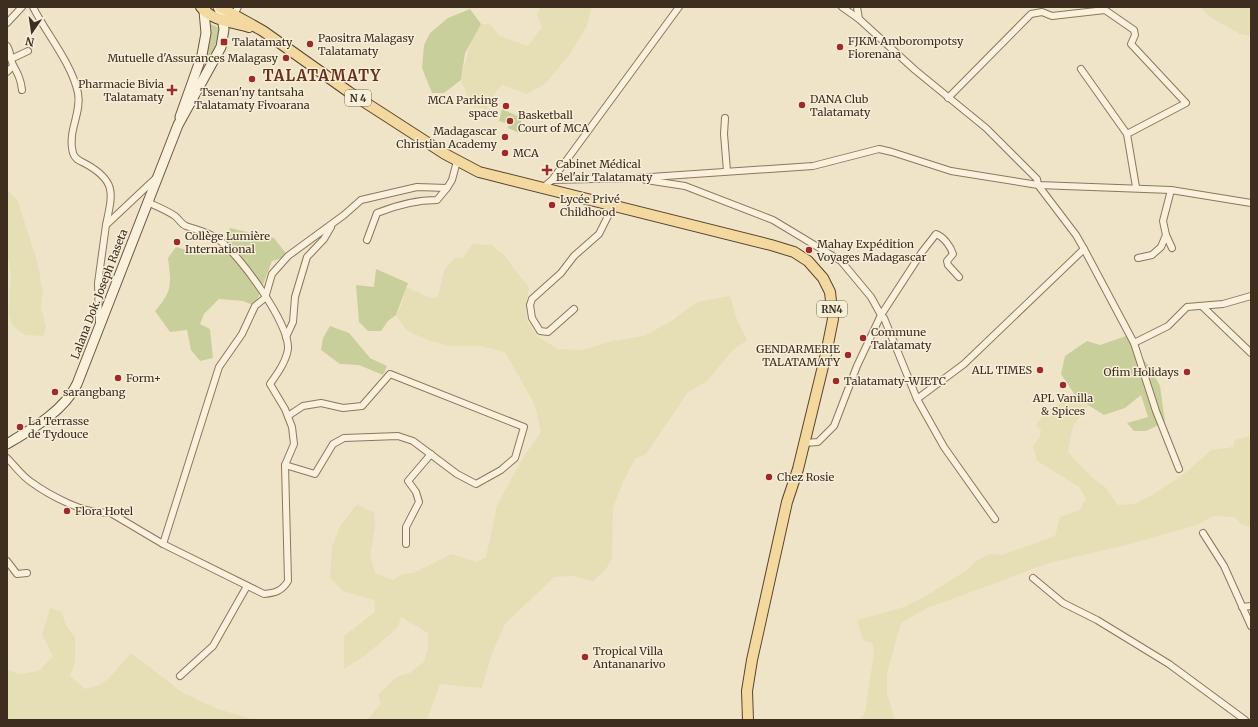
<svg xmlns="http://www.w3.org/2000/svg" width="1258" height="727" font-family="Merriweather,serif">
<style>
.farmland{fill:#e6deb5}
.green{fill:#c9cf9b}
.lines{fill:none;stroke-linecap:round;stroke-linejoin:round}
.street-casing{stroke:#8d765c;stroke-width:8}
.secondary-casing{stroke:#6f573f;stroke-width:11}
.primary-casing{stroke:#5b4430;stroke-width:12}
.street{stroke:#faf1dc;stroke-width:6}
.secondary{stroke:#faf1dc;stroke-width:9}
.primary{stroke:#f3d9a0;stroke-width:10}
.poi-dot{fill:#9e2a2b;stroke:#f7eed8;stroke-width:1.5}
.labels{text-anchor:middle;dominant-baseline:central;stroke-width:3;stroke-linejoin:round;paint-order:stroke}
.shield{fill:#f7eed8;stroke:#756857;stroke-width:1}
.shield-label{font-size:10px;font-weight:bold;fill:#3d2e20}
.poi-label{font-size:11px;fill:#3d2e20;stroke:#f7eed8;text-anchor:start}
.street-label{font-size:11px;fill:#3d2e20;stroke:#f7eed8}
.district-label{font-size:15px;font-weight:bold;letter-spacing:1px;fill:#6b2e1e;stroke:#f7eed8}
</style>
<rect width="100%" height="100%" fill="#f0e4c8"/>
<g class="farmland">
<polygon points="541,7 592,7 587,25 570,54 545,84 527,94 503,85 497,90 486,109 471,106 461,80 471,39 481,24 490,24 500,36 528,46 542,27 537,14"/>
<polygon points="1200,7 1251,7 1251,36 1240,34 1210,17"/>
<polygon points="7,190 17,199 38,264 43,293 41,307 46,328 43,336 25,335 13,326 9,316 11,274 7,250"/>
<polygon points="473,244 492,245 504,255 529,288 526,305 527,321 537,336 558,349 583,350 612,341 644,336 673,320 697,302 730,296 737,320 747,340 732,351 707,381 688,392 646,454 635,459 623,482 613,508 612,558 606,569 593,581 574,576 554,577 528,602 505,624 492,653 482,688 440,684 427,720 367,720 381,704 378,695 398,676 410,673 424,662 428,648 428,633 401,617 398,627 386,638 364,656 344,669 344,636 375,612 374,600 343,591 330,578 332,546 340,526 357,504 374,513 375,529 370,555 375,573 393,580 403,574 413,573 452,554 476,562 486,557 497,505 524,456 541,432 535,405 505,352 480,346 450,346 430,341 406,330 396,315 402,304 406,287 431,298 438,297 444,270 455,258 463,258"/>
<polygon points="1072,395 1088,406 1073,426 1068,452 1091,477 1105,487 1118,505 1134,504 1154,494 1188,471 1211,450 1233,447 1235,440 1251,436 1251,527 1242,525 1235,517 1213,516 1197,525 1126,545 1049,563 925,609 901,623 887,673 887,693 895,720 860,720 865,713 874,652 872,642 864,641 859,628 858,620 904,607 931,593 964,572 979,559 991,554 1002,555 1055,536 1060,517 1080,510 1086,499 1079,487 1037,461 1033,446 1040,436 1041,430 1036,425 1046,412"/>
<polygon points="50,608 61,611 66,625 75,638 75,663 70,676 85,689 100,685 109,678 131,653 183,693 218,709 255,720 16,720 7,718 7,670 20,674 38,671 53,657 42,635"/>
</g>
<g class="green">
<polygon points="470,9 481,24 465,53 461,80 444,93 432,93 422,68 424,45 430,33 448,18"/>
<polygon points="208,23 222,29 209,61 201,58"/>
<polygon points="502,109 522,118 519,133 508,128 509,124 499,121"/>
<path d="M230,228L274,238L288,256L272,261L255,306L243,301L219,299L204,314L200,324L210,329L213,358L200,361L191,350L187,330L170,332L155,311C173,291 171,284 168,258L176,247L204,255L220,252Z"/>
<polygon points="376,269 408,283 396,315 388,321 381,331 368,331 359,322 356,285 374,287"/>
<polygon points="330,326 349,333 370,358 387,366 383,375 359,365 340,364 321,350 323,338"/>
<polygon points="1126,336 1150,368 1160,386 1165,422 1146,431 1134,431 1127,423 1148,417 1141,395 1125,408 1104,415 1077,398 1061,374 1065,356 1087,341 1100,345"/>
</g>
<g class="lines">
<defs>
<g id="street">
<path d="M33,7C47,35 71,62 78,93C82,113 67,131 73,153C75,160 81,161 86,164C118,182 112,195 106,225"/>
<polyline points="842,7 859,19"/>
<polyline points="233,17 238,7"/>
<polyline points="7,23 22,7"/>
<path d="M7,46C11,52 10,59 13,65C18,74 21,80 22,90"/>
<polyline points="11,59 28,51"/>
<polyline points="1081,69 1127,134 1136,187"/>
<polyline points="7,72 13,66"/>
<polyline points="948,98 1031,14 1042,12 1052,16 1105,10 1134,30 1135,35 1131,44 1186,103 1127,134"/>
<polyline points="725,118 724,134 727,171"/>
<polyline points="552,180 679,7"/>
<polyline points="646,180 685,186 773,220 841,261 871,297 881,315"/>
<polyline points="541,189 552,180 636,178 813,166 879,149 892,152 951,171 1038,185 1171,190 1251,203"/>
<polyline points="1166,235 1172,248"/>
<path d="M367,240L377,213C397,205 415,200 437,200L447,188"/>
<polyline points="1084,249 1134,343 1168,326 1187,307 1223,304 1251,296"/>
<polyline points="1138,258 1152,255 1161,247 1166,235 1163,221 1171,190"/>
<polyline points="1203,307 1251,353"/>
<polyline points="574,309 548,332 540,331 532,318 530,305 532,299 561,273 574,256 599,234 613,206"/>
<path d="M881,315L922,252L936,234C944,237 951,247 953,254L947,261L948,265L959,277"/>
<polyline points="99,322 98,283 106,225 156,178"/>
<polyline points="286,337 293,322 295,297 307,257 324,239 331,227"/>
<polyline points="1134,343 1156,411 1179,469"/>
<polyline points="917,399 944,447 995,519"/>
<polyline points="804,443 818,442 834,426 857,366 881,315 884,318 917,399 964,364 1084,249 1076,235 1038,185 1037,179 986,128 915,70 859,19 857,7"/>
<path d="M7,458C15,466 22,476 31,482C49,495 87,516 109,512L163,544L264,594C275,593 282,591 288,581L285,465L294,444L292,427L285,409L270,384C277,374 286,362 288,349C290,324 239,254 219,240C209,232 197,230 186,226C181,224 179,219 175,216C166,210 156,206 147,202"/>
<polyline points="285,465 315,474 333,444 344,438 398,436 413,441 457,474 476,484 501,470 515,458 524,427 390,374 362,406 343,408 321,403 303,406 288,416"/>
<polyline points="1203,533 1224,566 1251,626"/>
<polyline points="163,544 219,367 242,334 255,306 265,298 272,274 288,256 344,215 361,200 417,187 447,188 452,180 457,161"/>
<polyline points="406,544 406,527 419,502 416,492 408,481 431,454"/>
<polyline points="7,561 17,574 27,573"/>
<polyline points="1033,578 1063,603 1097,620 1169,664 1245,720"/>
<polyline points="1242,607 1251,606"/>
<polyline points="180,676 213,646 247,586"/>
</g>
<g id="secondary">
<polyline points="180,117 202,55 206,33 204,11 206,7"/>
<path d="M7,444C32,429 64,411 77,384L178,125L221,47L224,29L221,13L218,7"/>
</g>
<g id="primary">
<path d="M201,7C212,21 233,22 249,27"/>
<polyline points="220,7 263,31 349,92 445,154 479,172 771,245 794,252 808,261 823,278 830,292 833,319 826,354 798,469 787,502 752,660 747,691 748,720"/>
</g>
</defs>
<use href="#street" class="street-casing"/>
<use href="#secondary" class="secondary-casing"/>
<use href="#primary" class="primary-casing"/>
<use href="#street" class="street"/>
<use href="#secondary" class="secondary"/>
<use href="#primary" class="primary"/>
</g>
<g class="poi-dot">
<rect x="220" y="38" width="8" height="8" rx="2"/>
<circle cx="310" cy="44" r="4"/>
<circle cx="840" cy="47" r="4"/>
<circle cx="286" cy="58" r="4"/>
<circle cx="252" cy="79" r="4"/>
<path d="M170 84h4v4h4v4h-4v4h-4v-4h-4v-4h4z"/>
<circle cx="802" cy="105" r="4"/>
<circle cx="506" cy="106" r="4"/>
<circle cx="510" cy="121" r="4"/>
<circle cx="505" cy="137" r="4"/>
<circle cx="505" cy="153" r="4"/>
<path d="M545 164h4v4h4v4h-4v4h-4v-4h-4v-4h4z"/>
<circle cx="552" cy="205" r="4"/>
<circle cx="177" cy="242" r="4"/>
<circle cx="809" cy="250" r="4"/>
<circle cx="863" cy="338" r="4"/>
<circle cx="848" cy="355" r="4"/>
<circle cx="1040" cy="370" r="4"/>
<circle cx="1187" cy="372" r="4"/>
<circle cx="118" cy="378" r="4"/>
<circle cx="836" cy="381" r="4"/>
<circle cx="1063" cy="385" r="4"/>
<circle cx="55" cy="392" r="4"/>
<circle cx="20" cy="427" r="4"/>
<circle cx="769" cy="477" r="4"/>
<circle cx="67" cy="511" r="4"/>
<circle cx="585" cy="657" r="4"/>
</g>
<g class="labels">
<g class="shield">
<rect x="345" y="90" width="26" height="16" rx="3"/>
<rect x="817" y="301" width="30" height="16" rx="3"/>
</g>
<g class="shield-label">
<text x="358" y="98">N 4</text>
<text x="832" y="309">RN4</text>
</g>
<g class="poi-label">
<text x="318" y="38">Paositra Malagasy<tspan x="318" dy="13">Talatamaty</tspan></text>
<text x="848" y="41">FJKM Amborompotsy<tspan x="848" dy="13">Fiorenana</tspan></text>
<text x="232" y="42">Talatamaty</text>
<text x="278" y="58" text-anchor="end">Mutuelle d'Assurances Malagasy</text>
<text x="164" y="84" text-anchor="end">Pharmacie Bivia<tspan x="164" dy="13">Talatamaty</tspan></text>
<text x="252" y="92" text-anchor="middle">Tsenan'ny tantsaha<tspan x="252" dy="13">Talatamaty Fivoarana</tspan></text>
<text x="810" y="99">DANA Club<tspan x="810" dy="13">Talatamaty</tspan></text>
<text x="498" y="100" text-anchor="end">MCA Parking<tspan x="498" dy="13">space</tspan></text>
<text x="518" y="115">Basketball<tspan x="518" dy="13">Court of MCA</tspan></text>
<text x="497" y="131" text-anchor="end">Madagascar<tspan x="497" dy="13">Christian Academy</tspan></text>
<text x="513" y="153">MCA</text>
<text x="556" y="164">Cabinet Médical<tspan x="556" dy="13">Bel'air Talatamaty</tspan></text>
<text x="560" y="199">Lycée Privé<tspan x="560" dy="13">Childhood</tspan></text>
<text x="185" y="236">Collège Lumière<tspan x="185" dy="13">International</tspan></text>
<text x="817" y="244">Mahay Expédition<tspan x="817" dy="13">Voyages Madagascar</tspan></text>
<text x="871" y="332">Commune<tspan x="871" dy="13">Talatamaty</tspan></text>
<text x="840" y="349" text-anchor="end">GENDARMERIE<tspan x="840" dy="13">TALATAMATY</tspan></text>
<text x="1032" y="370" text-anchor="end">ALL TIMES</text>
<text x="1179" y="372" text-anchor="end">Ofim Holidays</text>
<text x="126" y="378">Form+</text>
<text x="844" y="381">Talatamaty-WIETC</text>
<text x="63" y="392">sarangbang</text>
<text x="1063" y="398" text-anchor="middle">APL Vanilla<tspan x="1063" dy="13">&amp; Spices</tspan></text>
<text x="28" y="421">La Terrasse<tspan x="28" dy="13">de Tydouce</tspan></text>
<text x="777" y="477">Chez Rosie</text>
<text x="75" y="511">Flora Hotel</text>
<text x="593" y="651">Tropical Villa<tspan x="593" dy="13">Antananarivo</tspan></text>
</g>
<g class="street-label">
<text transform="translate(99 294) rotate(-69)">Lalana Dok. Joseph Raseta</text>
</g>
<g class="district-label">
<text x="322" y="75">TALATAMATY</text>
</g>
</g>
<rect width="1258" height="727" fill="none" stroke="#3d2e20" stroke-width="16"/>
<g transform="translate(32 32) rotate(193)" stroke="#f7eed8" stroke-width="3" paint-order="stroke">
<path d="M0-3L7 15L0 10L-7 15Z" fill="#3d2e20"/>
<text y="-6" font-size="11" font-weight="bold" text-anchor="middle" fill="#3d2e20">N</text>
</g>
</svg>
